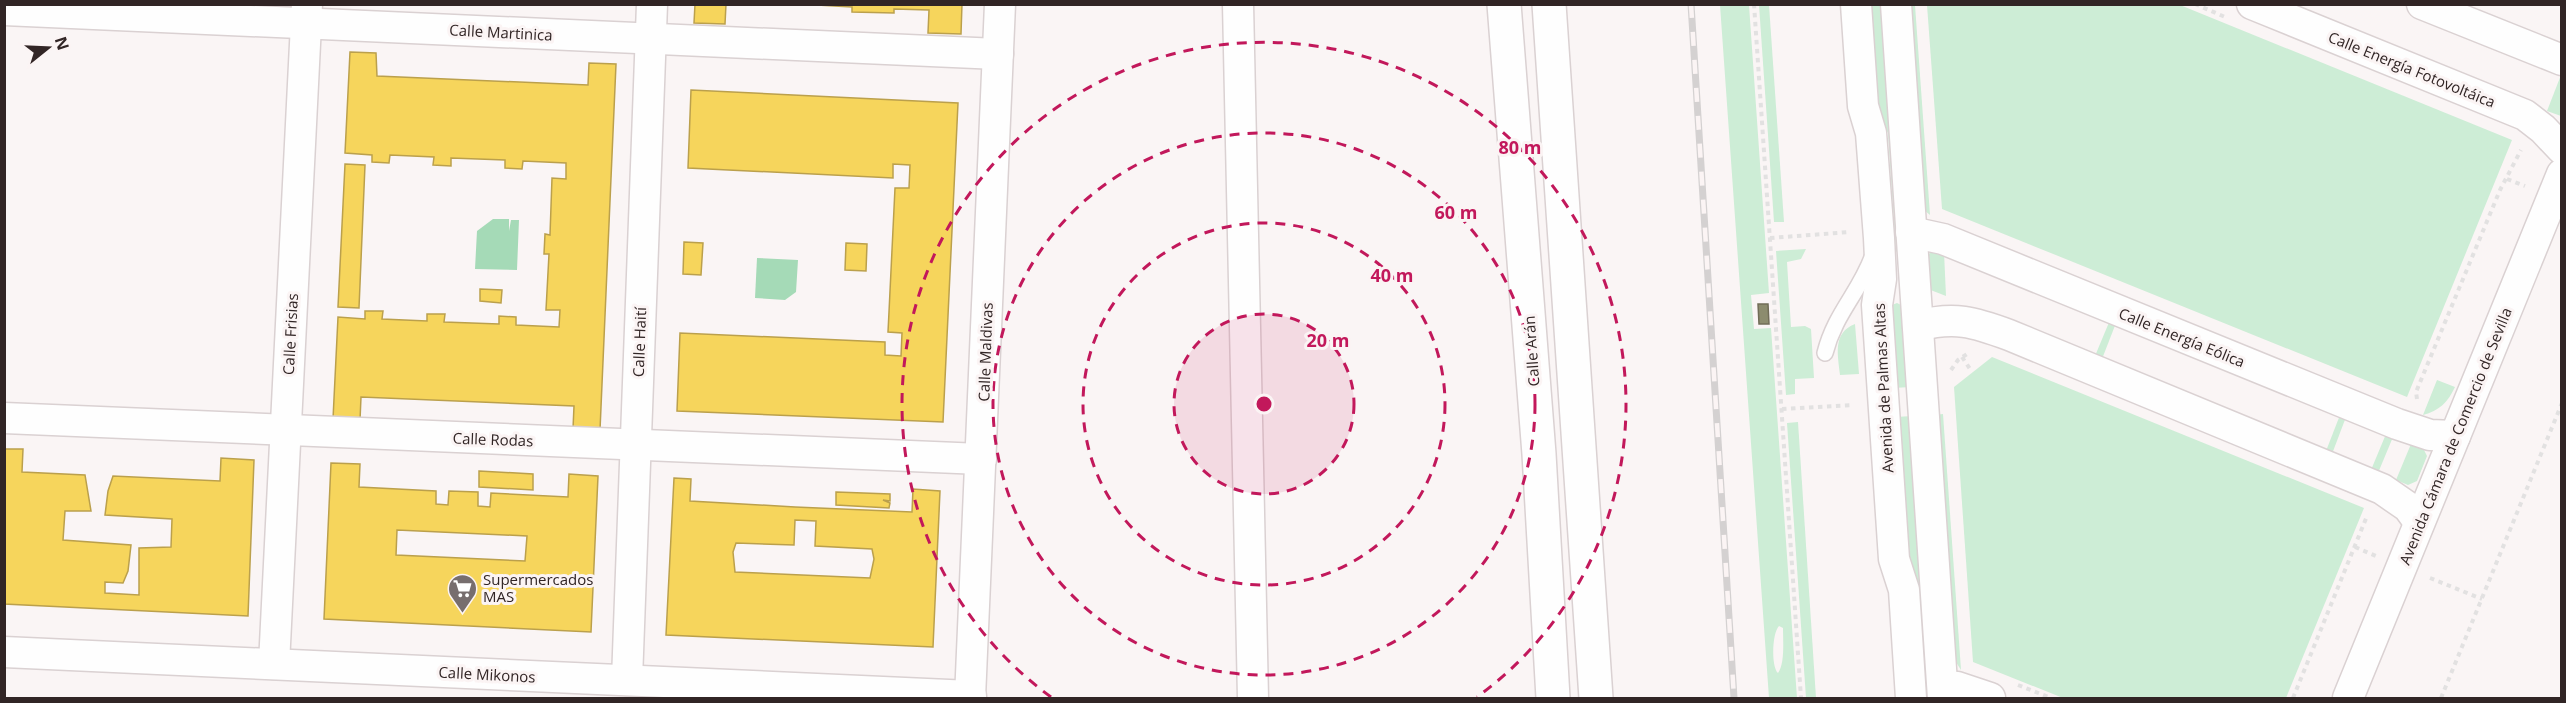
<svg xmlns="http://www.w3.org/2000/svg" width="2566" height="703" font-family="'Open Sans',sans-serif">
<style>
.green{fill:#cdedd6;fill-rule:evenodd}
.water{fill:#a5dab7}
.homes{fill:#f6d55c;stroke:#bba04c;stroke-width:1.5;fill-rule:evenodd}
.industry{fill:#8c8c6e;stroke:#716d58;stroke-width:1.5}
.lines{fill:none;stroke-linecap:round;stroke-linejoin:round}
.lane-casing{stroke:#dad1d2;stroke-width:18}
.street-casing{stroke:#dad1d2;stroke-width:33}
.secondary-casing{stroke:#dad1d2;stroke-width:36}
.path{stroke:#e2e1e1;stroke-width:4;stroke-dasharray:4.5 4.5;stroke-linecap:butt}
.lane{stroke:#fefefe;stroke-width:15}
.street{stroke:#fefefe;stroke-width:30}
.secondary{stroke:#fefefe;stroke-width:33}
.rail-casing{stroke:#d4d1d1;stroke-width:7}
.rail{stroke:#fbf4f4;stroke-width:4.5;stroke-dasharray:14;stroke-linecap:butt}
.ring{fill:none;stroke:#c2185b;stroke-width:3;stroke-dasharray:10 8}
.labels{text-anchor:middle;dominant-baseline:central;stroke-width:6;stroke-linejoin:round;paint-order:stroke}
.street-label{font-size:15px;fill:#312525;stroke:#fbf4f4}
.poi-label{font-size:15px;fill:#312525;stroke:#fbf4f4;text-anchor:start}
.centre{fill:#c2185b;stroke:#fbf4f4;stroke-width:3}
.ring-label{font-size:18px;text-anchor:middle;font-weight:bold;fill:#c2185b;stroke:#fbf4f4;stroke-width:6;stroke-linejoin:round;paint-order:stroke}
</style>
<rect width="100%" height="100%" fill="#faf5f5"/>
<g class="green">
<path d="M1720,5H1749L1769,293L1751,295L1754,329L1771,328L1797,698H1769ZM1779,626L1783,628C1783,640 1785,664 1778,673C1771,667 1772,633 1779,626Z"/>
<polygon points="1759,5 1769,5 1784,222 1774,222"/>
<polygon points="1867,5 1886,5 1899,254 1896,251 1888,133 1876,112"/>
<polygon points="1906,5 1915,5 1930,215 1924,210"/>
<polygon points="1927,5 2180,5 2512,140 2407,397 1942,209"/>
<polygon points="2561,75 2562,75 2561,116 2547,111"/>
<polygon points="1806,249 1801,259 1787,262 1791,327 1805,326 1811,329 1814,378 1795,379 1795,394 1786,395 1776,251"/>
<polygon points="1934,251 1944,252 1946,296 1928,289 1925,256"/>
<polygon points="1897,303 1901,305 1911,387 1893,388 1892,305"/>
<polygon points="2110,320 2116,323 2102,359 2095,356"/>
<path d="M1855,324L1859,374L1840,375C1838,355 1832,333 1855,324Z"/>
<polygon points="1992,357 2364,508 2286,698 2063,698 1973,662 1954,387"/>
<path d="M2437,380L2455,387C2448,402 2439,411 2423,415Z"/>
<polygon points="1943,414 1961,670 1954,659 1934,415"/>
<polygon points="2340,415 2346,417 2332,454 2326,451"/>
<polygon points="1913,416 1933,698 1926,698 1919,587 1908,566 1895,417"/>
<polygon points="1798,422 1816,698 1806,698 1787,423"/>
<polygon points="2386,434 2393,437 2378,473 2371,470"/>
<polygon points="2411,444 2423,448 2427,456 2417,481 2408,485 2396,480"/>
</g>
<g class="water">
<polygon points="493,219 509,219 509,231 511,220 519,220 517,270 475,269 477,231"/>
<polygon points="757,258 798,260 796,292 785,300 755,298"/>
</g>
<g class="homes">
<polygon points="695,4 726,4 725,24 694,23"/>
<polygon points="799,4 962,4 961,34 928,33 929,10 894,9 894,13 852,12 852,7"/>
<polygon points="350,52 376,53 377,76 588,85 589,63 616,64 600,430 573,429 574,406 361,397 360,420 333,419 338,317 365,319 365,311 383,311 382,319 427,321 427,314 445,314 444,322 499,324 499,316 516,317 516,325 559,327 560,310 546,310 549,254 544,254 545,234 550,235 552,178 566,179 566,163 523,161 522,169 505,168 505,160 451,158 451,166 433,165 434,157 390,155 389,163 372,162 372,155 345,153"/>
<polygon points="691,90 958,103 943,422 677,411 680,333 885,342 885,355 901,356 902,333 888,332 889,312 895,188 909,188 910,165 893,164 893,178 688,168"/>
<polygon points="345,164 365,165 359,308 338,307"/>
<polygon points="684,242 703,243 701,275 683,274"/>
<polygon points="846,243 867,244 866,271 845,270"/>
<polygon points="480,289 502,290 501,303 480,301"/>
<polygon points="4,449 23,449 22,472 85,475 91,511 65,511 63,540 131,545 128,571 123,583 105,582 105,593 139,595 139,548 171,547 172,519 105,515 108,491 113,476 220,481 221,458 254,460 248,616 4,604"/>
<path d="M331,463L360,464L359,487L436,491V504L448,505L449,491L478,492V506L490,507L491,493L568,497L569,474L598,476L591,632L324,619ZM397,530L527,536L525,561L396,555Z"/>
<polygon points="479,471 533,474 533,490 479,487"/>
<path d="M674,478L691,479L690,501L795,507L912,512L913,489L940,491L933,647L666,635ZM795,520L816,521L815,546L872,549L874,559L870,578L735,572L733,552L736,543L794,545Z"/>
<polygon points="836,492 890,494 890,501 883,500 890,503 889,508 836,505"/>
</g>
<polygon class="industry" points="1758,304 1768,304 1769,324 1759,324"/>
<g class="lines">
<defs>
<path id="lane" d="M1825,353C1835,313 1860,292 1873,255"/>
<g id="street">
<polyline points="1238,4 1253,698"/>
<polyline points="1856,4 1863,106 1871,133 1879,238 1881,279 1877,305 1894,559 1904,590 1911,698"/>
<polyline points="1896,4 1943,698"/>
<polyline points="2252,4 2525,115 2543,129 2562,149"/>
<polyline points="2422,4 2562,60"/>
<polyline points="4,10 998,54"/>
<polyline points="1911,232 1943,239 2397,424 2430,435 2455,436"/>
<path d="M1918,326C1954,316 1974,322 2009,335L2382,489L2408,507L2419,522"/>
<polyline points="4,418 981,459"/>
<polyline points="4,652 971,696"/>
<polyline points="274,664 307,4"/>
<polyline points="627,680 652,4"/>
<polyline points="1943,686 1957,687 1990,698"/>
<polyline points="970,698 1000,4"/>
<polyline points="2348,698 2562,174"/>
</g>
<g id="secondary">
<polyline points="1504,4 1539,454 1553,698"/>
<polyline points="1549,4 1596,698"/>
</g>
</defs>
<use href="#lane" class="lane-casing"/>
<use href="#street" class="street-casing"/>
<use href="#secondary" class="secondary-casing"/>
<g class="path">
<polyline points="1754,4 1801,698"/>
<polyline points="2195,4 2225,17"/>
<polyline points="2507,179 2525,186"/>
<polyline points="1770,238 1850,232"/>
<polyline points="1962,357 1970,369"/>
<polyline points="1951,370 1958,360 1967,354"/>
<polyline points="2417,399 2416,392 2500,190 2521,150"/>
<polyline points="1782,409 1853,405"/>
<polyline points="2355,547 2376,556"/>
<polyline points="2430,578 2482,599"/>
<polyline points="2018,685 2051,698"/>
<polyline points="2293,698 2367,516"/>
<polyline points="2441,698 2562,403"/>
</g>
<use href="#lane" class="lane"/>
<use href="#street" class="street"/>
<use href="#secondary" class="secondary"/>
<defs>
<polyline id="rail" points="1691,4 1734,698"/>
</defs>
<use href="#rail" class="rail-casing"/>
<use href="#rail" class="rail"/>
</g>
<circle cx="1264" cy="404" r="90" fill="#c2185b" fill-opacity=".12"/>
<g class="ring">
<circle cx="1264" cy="404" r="90"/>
<circle cx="1264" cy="404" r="181"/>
<circle cx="1264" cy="404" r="271"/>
<path d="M1051 697A362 362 0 1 1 1477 697"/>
</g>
<defs>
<symbol id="supermarket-pin" viewBox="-11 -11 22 30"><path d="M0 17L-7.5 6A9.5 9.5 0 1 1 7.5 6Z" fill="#776e6e" stroke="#fbf4f4"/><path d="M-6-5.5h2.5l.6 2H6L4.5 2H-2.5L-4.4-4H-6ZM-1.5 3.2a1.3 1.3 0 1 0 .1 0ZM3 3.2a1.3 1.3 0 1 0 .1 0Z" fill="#fff"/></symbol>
</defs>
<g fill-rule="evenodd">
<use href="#supermarket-pin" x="446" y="572" width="33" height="45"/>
</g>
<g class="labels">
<g class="street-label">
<text transform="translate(501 32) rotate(3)">Calle Martinica</text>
<text transform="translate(2412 69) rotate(22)">Calle Energía Fotovoltáica</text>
<text transform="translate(290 334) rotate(-87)">Calle Frisias</text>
<text transform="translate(2182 337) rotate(22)">Calle Energía Eólica</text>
<text transform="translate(639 342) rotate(-88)">Calle Haití</text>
<text transform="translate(1531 351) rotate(-94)">Calle Arán</text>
<text transform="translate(985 352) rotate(-88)">Calle Maldivas</text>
<text transform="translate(1883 388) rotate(-93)">Avenida de Palmas Altas</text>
<text transform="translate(2455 436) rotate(-68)">Avenida Cámara de Comercio de Sevilla</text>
<text transform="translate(493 439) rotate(2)">Calle Rodas</text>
<text transform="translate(487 674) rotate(3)">Calle Mikonos</text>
</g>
<g class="poi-label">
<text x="483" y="579">Supermercados<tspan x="483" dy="17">MAS</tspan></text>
</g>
</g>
<circle cx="1264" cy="404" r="9" class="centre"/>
<g class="ring-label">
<text x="1520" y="154">80 m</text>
<text x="1456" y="219">60 m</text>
<text x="1392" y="282">40 m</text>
<text x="1328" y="347">20 m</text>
</g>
<rect width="2566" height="703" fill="none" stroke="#312525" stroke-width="12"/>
<g transform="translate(48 48) rotate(72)" stroke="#fbf4f4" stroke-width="4.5" paint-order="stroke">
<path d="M0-4.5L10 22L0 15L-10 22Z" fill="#312525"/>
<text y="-9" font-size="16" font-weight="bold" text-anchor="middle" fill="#312525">N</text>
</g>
</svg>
